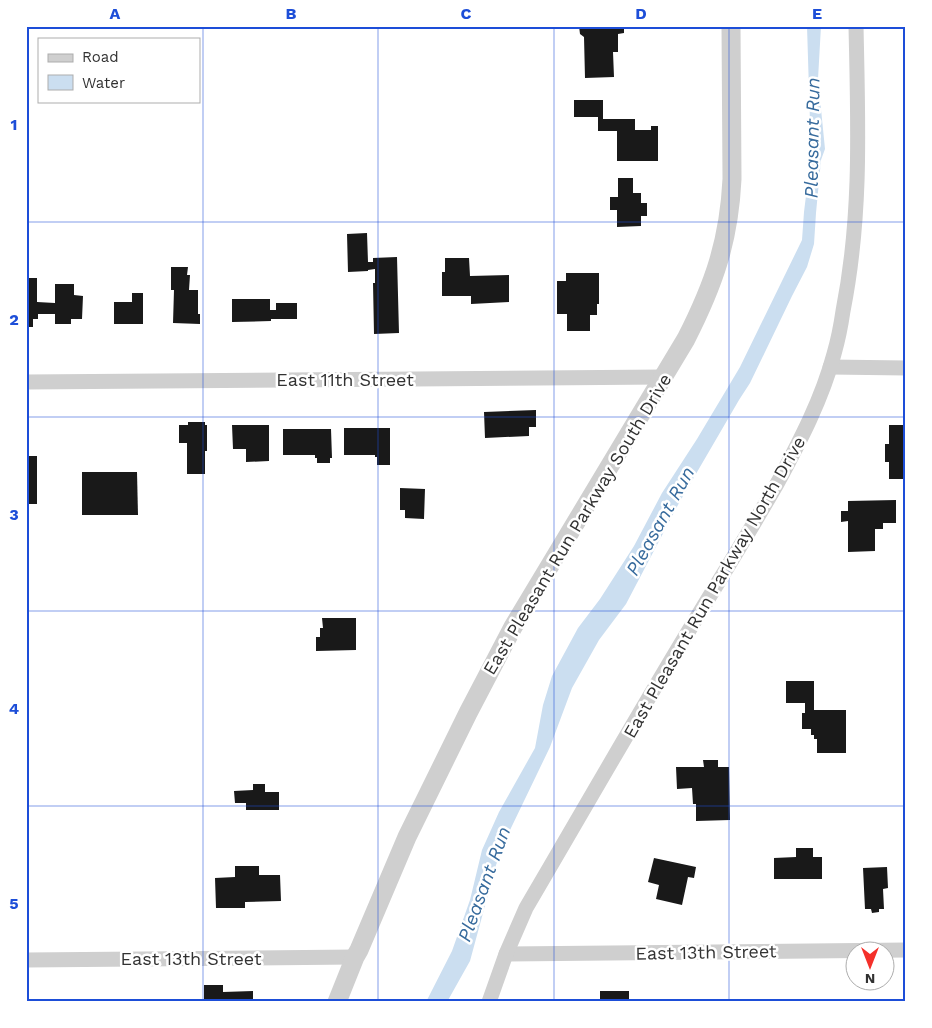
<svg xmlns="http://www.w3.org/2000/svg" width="932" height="1028" font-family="'Work Sans',sans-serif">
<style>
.water{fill:#cbdef0}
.building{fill:#191919}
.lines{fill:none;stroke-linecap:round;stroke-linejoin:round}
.minor{stroke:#cfcfcf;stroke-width:15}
.tertiary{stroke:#cfcfcf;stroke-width:19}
.grid{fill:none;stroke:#1d4ed8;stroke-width:1;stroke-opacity:0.55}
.labels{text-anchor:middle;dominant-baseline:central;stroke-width:5;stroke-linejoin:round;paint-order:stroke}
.street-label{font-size:18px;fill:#323232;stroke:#fff}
.water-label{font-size:19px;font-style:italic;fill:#376b9d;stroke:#fff}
.neatline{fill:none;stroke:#1d4ed8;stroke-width:2}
.grid-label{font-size:16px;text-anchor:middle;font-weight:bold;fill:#1d4ed8}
</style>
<rect width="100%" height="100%" fill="#fff"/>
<polygon class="water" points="807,26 821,26 818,79 825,149 821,160 816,213 814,244 807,267 792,296 750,383 739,400 679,503 626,604 599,640 572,688 550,747 511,828 496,865 470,961 447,1002 426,1002 452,951 470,900 482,850 499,812 535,748 543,705 552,676 578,628 600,599 634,546 662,493 697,439 740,367 802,240 804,212 811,155"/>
<g class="building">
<polygon points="579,26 624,26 624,33 618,34 618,52 613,52 614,77 585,78 584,37 580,34"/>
<polygon points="574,100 603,100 603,119 635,119 635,130 651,130 651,126 658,126 658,161 617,161 617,131 598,131 598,117 574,117"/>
<polygon points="618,178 633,178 633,193 641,193 641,203 647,203 647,216 641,216 641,226 617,227 617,210 610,210 610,197 618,197"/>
<polygon points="367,233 368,262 373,262 373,258 397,257 399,333 374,334 373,283 375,283 375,269 368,270 368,271 348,272 347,234"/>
<polygon points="445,258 469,258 470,276 509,275 509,302 471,304 471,296 442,296 442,272 445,272"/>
<polygon points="171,267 188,267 187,275 190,275 189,290 198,290 198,314 200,314 200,324 173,323 174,290 171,290"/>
<polygon points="566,273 599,273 599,304 597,304 597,315 590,315 590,331 567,331 567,314 557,314 557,281 566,281"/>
<polygon points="26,278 37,278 37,302 55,303 55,284 74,284 74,295 83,296 82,319 71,319 71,324 55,324 55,314 38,314 38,319 33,319 33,327 26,327"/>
<polygon points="132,293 143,293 143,324 114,324 114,302 132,302"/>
<polygon points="232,299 270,299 270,310 276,310 276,303 297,303 297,319 271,319 271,321 232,322"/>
<polygon points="536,410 536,427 529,427 529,436 485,438 484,412"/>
<polygon points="188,422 205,422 205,425 207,425 207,451 205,451 205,474 187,474 187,443 179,443 179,425 188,425"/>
<polygon points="232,425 269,425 269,461 246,462 246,449 233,449"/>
<polygon points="889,425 906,425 906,479 889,479 889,462 885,462 885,444 889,444"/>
<polygon points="344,428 390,428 390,465 377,465 377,457 375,457 375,455 344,455"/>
<polygon points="283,429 331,429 332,458 330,458 330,463 317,463 317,458 315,458 315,455 283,455"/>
<rect x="26" y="456" width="11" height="48"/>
<polygon points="82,472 137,472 138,515 82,515"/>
<polygon points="400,488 425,489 424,519 405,518 405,510 400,510"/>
<polygon points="896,500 896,523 883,523 883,529 875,529 875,551 848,552 848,521 841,522 841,511 848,511 848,501"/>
<polygon points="322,618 356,618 356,650 316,651 316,637 320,637 320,628 323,628"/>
<polygon points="786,681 814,681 814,710 846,710 846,753 817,753 817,739 814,739 814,735 811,735 811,729 802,729 802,713 805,713 805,703 786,703"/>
<polygon points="703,760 718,760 718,767 729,767 730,820 696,821 696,804 693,804 692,788 677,789 676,767 704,767"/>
<polygon points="253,784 265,784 265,792 279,792 279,810 246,810 246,803 235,803 234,791 253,790"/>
<polygon points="796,848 813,848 813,857 822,857 822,879 774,879 774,858 796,857"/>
<polygon points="654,858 696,867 694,878 688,877 682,905 656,899 659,885 648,882"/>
<polygon points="235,866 259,866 259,875 280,875 281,901 245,902 245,908 216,908 215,878 235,877"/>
<polygon points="887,867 888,888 883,889 884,909 879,909 879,912 872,913 871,909 865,909 863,868"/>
<polygon points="204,985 223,985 223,992 253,991 253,1002 204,1002"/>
<rect x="600" y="991" width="29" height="11"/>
</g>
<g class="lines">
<g class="minor">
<polyline points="830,367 906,368"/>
<polyline points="26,382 663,377"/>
<polyline points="506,954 906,950"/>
<polyline points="26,960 355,957"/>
<path d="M489,1002L506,954L526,908C580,816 633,723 688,632C718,582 749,533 778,482C800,441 822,399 834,354C838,340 841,325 843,311C862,215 858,123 856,26"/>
</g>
<path class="tertiary" d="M337,1002L355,957L359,950L407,837L468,713L513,627L686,339C714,284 729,241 732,179L731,26"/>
</g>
<path class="grid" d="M203,26V1002M378,26V1002M554,26V1002M729,26V1002M26,222H906M26,417H906M26,611H906M26,806H906"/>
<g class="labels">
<g class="street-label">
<text x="345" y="379">East 11th Street</text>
<text transform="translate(577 524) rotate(-59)">East Pleasant Run Parkway South Drive</text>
<text transform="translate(714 587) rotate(-60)">East Pleasant Run Parkway North Drive</text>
<text transform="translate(706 952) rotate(-1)">East 13th Street</text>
<text x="191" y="958">East 13th Street</text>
</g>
<g class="water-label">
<text transform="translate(812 138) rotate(-89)">Pleasant Run</text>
<text transform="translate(660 521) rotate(-61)">Pleasant Run</text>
<text transform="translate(484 884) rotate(-70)">Pleasant Run</text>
</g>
</g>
<rect width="932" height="1028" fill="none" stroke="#ffffff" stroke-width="55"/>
<rect x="38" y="38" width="162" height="65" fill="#ffffff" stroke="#adadad"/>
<rect x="48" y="54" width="25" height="8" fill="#cfcfcf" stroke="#adadad"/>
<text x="82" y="62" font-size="15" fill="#323232">Road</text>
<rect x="48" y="75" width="25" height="15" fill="#cbdef0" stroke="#adadad"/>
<text x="82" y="88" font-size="15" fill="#323232">Water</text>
<g transform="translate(870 966) rotate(180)"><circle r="24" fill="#ffffff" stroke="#adadad"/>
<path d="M0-4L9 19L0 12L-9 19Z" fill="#f4302a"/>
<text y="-8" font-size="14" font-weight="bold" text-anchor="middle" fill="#323232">N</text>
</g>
<rect x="28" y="28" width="876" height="972" class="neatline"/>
<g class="grid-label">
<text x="115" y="19">A</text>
<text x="291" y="19">B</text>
<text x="466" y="19">C</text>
<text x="641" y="19">D</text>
<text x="817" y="19">E</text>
<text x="14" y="130">1</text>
<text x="14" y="325">2</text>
<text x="14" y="520">3</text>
<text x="14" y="714">4</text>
<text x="14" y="909">5</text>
</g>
</svg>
